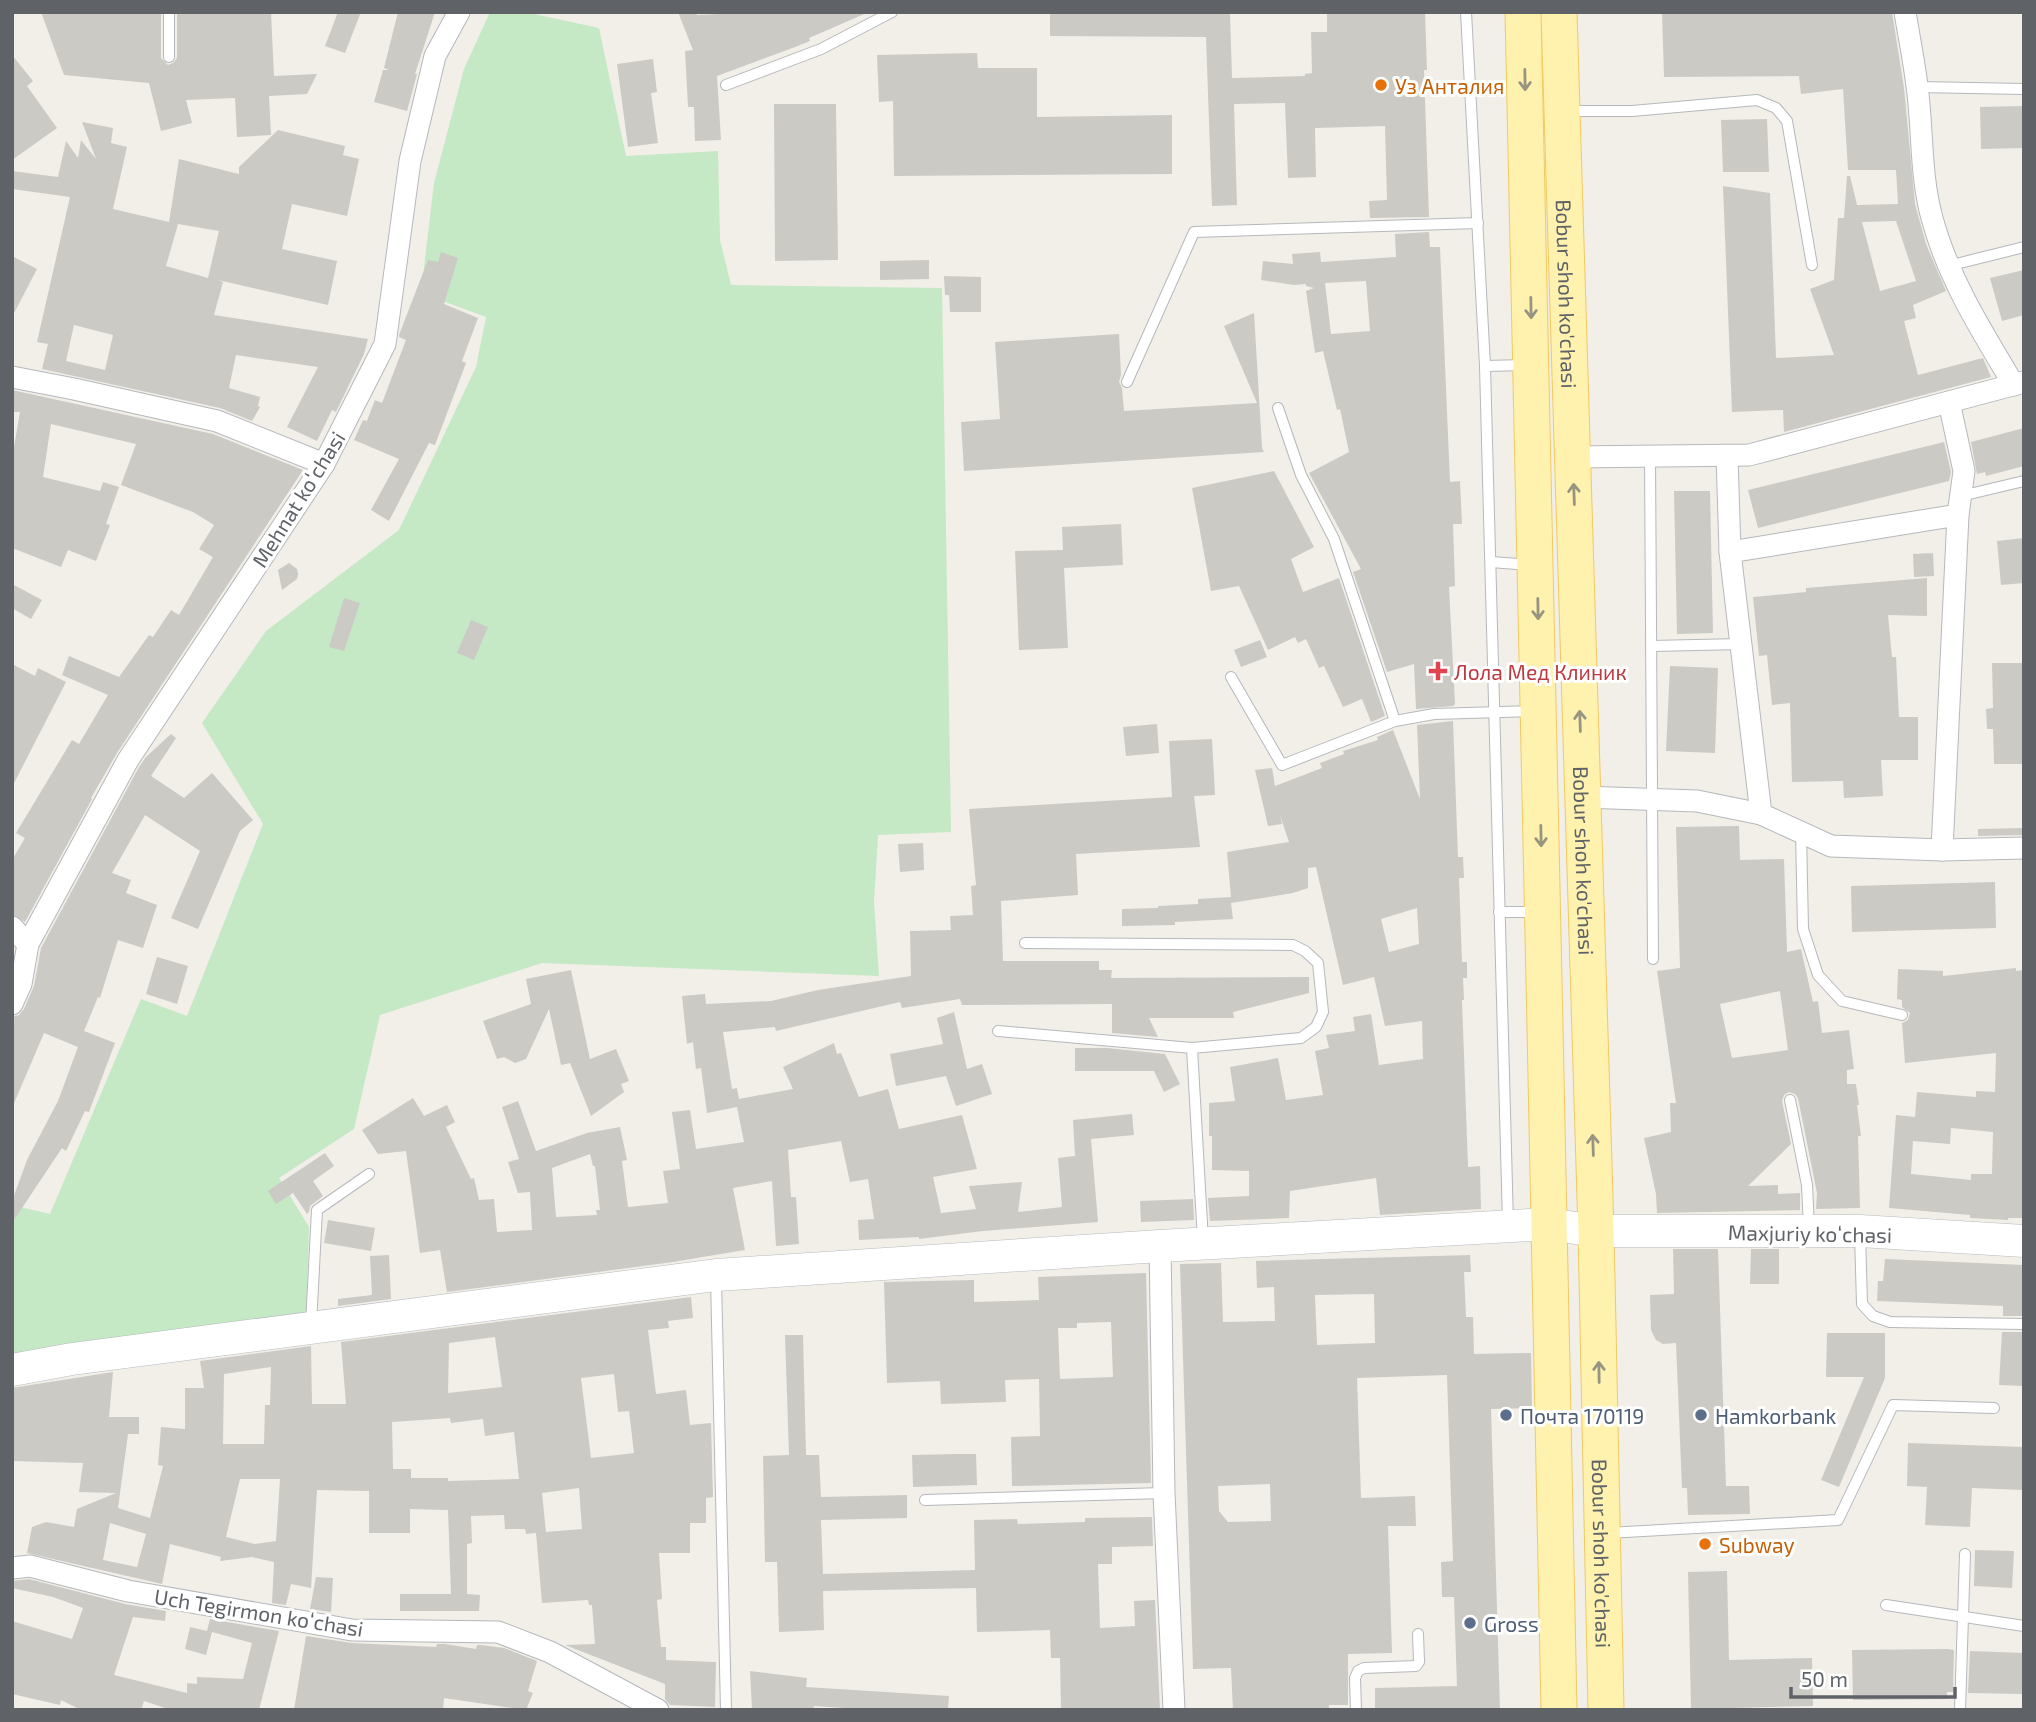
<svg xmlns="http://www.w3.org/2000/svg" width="2036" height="1722" font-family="'Exo 2',sans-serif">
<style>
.green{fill:#c5e8c5}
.building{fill:#cccac5;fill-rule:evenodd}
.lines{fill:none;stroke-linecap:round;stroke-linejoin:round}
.lane-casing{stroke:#b5b8bc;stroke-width:12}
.street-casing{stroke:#b5b8bc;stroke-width:23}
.secondary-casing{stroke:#b6babf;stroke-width:33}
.primary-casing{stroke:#f2c960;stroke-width:37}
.lane{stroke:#fff;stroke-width:10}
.street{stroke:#fff;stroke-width:21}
.secondary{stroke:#fff;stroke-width:32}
.primary{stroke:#fff2af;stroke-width:35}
.oneway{stroke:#979581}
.food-dot{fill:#e8710a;stroke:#fff;stroke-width:2.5}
.health-dot{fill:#e0444e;stroke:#fff;stroke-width:2.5}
.service-dot{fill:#5c6f8a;stroke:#fff;stroke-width:2.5}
.labels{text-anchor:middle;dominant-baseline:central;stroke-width:6;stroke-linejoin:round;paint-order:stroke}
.food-label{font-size:21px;fill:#c56008;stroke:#fff;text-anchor:start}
.street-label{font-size:21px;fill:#5f6368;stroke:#fff}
.health-label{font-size:21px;fill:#be3a42;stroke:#fff;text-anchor:start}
.service-label{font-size:21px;fill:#4e5e75;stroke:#fff;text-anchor:start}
</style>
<rect width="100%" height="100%" fill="#f1efe8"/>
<polygon class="green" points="490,12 525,12 599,28 626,156 718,151 720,240 731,285 942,288 951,832 878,835 874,902 879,976 542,963 380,1015 354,1129 279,1178 309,1227 306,1320 12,1356 12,1205 50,1214 141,999 187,1016 263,824 202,723 266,631 399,530 476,367 486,317 421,293 434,183 464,69"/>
<g class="building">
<polygon points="41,12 161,12 161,58 168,65 173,63 177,58 177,12 271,12 274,76 317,74 307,94 269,96 271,135 237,137 235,98 186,100 192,123 161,131 149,83 64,75"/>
<polygon points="338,12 361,12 345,53 325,46"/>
<polygon points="398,12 435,12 415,74 417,74 407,111 374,102 383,70 389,70 384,68"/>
<polygon points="678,12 696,12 697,15 758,12 869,12 809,38 810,41 795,47 717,76 721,140 695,141 694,107 688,107 685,51 693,50"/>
<polygon points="1050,12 1230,12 1232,78 1305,76 1305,74 1312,73 1311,32 1327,32 1327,12 1425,12 1427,70 1424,70 1429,217 1370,218 1369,201 1387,200 1385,126 1315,128 1316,177 1288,178 1285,103 1234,104 1237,205 1212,206 1206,37 1050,36"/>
<path d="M1662,12H1892L1904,88L1915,204L1926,244L1946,291L1913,305L1916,318L1904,321L1918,375L1983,358L1991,377L1784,432L1783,410L1732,412L1723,186L1770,193L1776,358L1834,355L1810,289L1834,280L1838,218H1844L1847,176H1850L1857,205L1898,204L1896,170H1848L1843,89L1801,94L1799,76L1664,77ZM1896,221L1916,281L1880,291L1862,222Z"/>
<polygon points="977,53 978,68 1037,68 1037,117 1172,115 1172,174 894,176 893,101 879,102 877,55"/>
<polygon points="12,55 33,81 27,86 57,128 12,160"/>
<polygon points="653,59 657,92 651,93 658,143 628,147 617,64"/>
<polygon points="774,104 836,104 838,260 775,261"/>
<polygon points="2024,106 2024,148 1981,149 1980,107"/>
<polygon points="1767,119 1769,172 1723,172 1721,120"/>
<path d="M82,122L113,128L111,143L127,147L113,209L169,222L179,159L239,174V167L278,130L345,146L343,155L359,159L347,216L292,204L282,249L337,261L328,305L218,280L223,282L214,315L368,339L364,354L348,387L336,412L332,410L317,441L287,427L318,367L236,355L229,388L260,397L258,406L260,407L252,421L220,408L42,369L48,344L37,342L70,197L12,189V171L58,177L66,141L78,158L81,140L96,159ZM178,224L219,231L208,278L166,266ZM74,325L113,335L105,370L66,361Z"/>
<path d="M1429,232L1430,247H1440L1450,482L1460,481L1462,524H1453L1455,586L1449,587L1455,704L1453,706L1416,709L1414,664L1387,672L1353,572L1361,569L1309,473L1349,452L1340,409L1337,410L1323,351L1315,353L1306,291L1314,288L1306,286V284L1294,285L1261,280L1263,261L1293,264L1292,254L1320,252L1321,262L1396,257L1395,234ZM1366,281L1370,331L1331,334L1325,283Z"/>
<polygon points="441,252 458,258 444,304 478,318 462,361 466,363 435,445 429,443 389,521 371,510 399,459 354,440 363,420 367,421 375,400 382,403 406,340 399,337 399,335 428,260 438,262"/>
<polygon points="12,256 37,269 12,317"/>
<polygon points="929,260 929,279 880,280 880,261"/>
<polygon points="2024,270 2024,315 2002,321 1990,278"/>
<polygon points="944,276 981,277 981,312 950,312 949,295 945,295"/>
<polygon points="1254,313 1262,448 1264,452 964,471 961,422 1000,419 995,342 1119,334 1121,375 1119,382 1122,388 1124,411 1257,403 1224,326"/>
<polygon points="12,390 213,434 303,470 117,753 91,798 92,799 25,922 12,914 12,860 25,838 16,833 72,740 79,744 108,695 62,675 69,656 119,677 149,635 153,637 171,610 179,615 213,557 199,549 214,525 193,512 121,485 136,444 51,424 43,477 100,491 103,482 119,487 106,524 110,525 96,561 68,550 61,567 12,548 12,458 20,412 12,412"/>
<polygon points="2024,428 2024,466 1986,476 1985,472 1977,474 1971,442"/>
<polygon points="1944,442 1951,472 1949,481 1758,528 1748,490"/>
<polygon points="1274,471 1314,547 1291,559 1303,592 1339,578 1385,716 1371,722 1362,699 1343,707 1324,666 1319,668 1306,639 1298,643 1295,637 1268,650 1239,586 1211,591 1192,488"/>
<polygon points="1674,491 1710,491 1713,633 1677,634"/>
<polygon points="1121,524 1123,565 1064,568 1068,648 1019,650 1015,551 1063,550 1062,527"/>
<polygon points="2024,538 2024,583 2001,585 1997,541"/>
<polygon points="1933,553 1934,576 1914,577 1913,554"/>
<polygon points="289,563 297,569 298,574 297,579 282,590 278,570"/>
<polygon points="1927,578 1927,616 1888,615 1892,657 1896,657 1899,717 1918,717 1918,760 1881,760 1883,796 1844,798 1843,781 1792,782 1790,703 1772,705 1767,655 1759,656 1753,597 1806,592 1806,588"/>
<polygon points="12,584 42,600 31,619 12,608"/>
<polygon points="344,598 360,603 344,651 329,647"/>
<polygon points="471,620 488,627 474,660 457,653"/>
<polygon points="1260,640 1267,657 1241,667 1234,650"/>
<polygon points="1992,663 2024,663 2024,764 1994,764 1993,729 1987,729 1986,709 1993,708"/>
<polygon points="12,664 35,676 38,668 66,682 12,787"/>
<polygon points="1670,666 1718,668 1715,753 1666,751"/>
<path d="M1453,721L1458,857H1463L1464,878H1459L1462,962H1467V978H1463L1464,1000H1462L1468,1167L1480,1166L1481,1209L1380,1215L1376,1178L1290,1191L1289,1218L1210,1221L1208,1198L1249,1196V1171L1212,1170V1136H1209V1103L1235,1101L1230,1067L1278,1058L1286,1100L1323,1095L1315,1051L1329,1048L1326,1035L1355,1031L1353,1017L1371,1014L1379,1065L1423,1059L1422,1021L1385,1026L1374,977L1343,985L1316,867L1308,868V888L1293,893L1231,903L1233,919L1175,922V925L1122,926V909L1158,908V906L1198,904V899L1231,897L1227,852L1289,842L1280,815L1282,824L1268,826L1255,770L1272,768L1275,786L1322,768L1320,763L1344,754L1343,751L1378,740L1377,737L1393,730L1420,799L1417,725ZM1417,908L1419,944L1389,952L1381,919Z"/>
<polygon points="1157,724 1159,753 1126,756 1123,727"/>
<polygon points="171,734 176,738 151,776 184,798 212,773 253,820 240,831 198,929 171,918 200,851 145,815 112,873 131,880 126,893 157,905 143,948 118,940 100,998 98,997 84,1031 115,1043 89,1112 85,1111 66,1151 62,1148 12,1223 12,1201 27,1160 58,1101 78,1047 44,1033 12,1108 12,1017 19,1015 24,1009 34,986 41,948 139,767 146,757"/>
<path d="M1212,739L1215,795L1194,796L1200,847L1076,854L1078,895L1001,901L1003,961H1099V970H1112L1111,978L1309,977V993L1233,1012L1234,1018H1149L1158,1037L1112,1033V1004L962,1005L960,999L902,1008L900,1002L776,1031L775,1027L723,1032L732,1089L737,1088L739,1099L793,1089L783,1067L834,1043L837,1054L841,1053L859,1097L888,1089L899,1129L962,1115L977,1169L933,1177L941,1213L976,1209L969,1186L1022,1182L1018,1212L1062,1207L1058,1158L1075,1156L1073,1120L1132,1114L1134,1135L1091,1139L1098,1222L983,1231L919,1239V1237L859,1240L858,1220L874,1219L868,1179L850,1182L841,1141L788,1150L791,1197H796L799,1244L776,1246L772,1181L733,1188L745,1250L673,1262L447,1292L440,1250L420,1253L406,1151L378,1154L362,1130L413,1098L424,1116L447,1105L455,1122L446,1127L471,1179L474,1178L479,1200L494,1199L497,1232L532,1230L530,1192L518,1193L508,1162L519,1159L502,1107L518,1101L536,1151L587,1133L620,1127L627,1160L622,1161L628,1207L668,1203L663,1171L680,1169L672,1112L690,1110L696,1149L744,1142L737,1107L707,1113L701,1068L696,1069L693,1042L687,1044L682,996L705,994L706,1004L771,1001L818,990L911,976L910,931L951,930L950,916L973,915L971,886L976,885L969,809L1172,797L1169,741ZM590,1154L593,1166H595L600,1210H596L597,1215L556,1217L552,1168Z"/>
<path d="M1739,826L1740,860L1784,859L1787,952L1801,949L1813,1002L1818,1001L1822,1033L1849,1030L1854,1069L1847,1070V1084H1856L1859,1105H1857L1861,1136H1858L1860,1208L1816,1209L1817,1193L1798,1098L1795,1094L1789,1092L1784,1095L1782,1101L1791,1144L1748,1186L1778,1185V1194L1800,1193V1210L1657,1213L1656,1194L1644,1138L1671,1132L1670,1103H1676L1657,971L1680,968L1676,827ZM1780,991L1788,1050L1732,1058L1720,1004Z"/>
<polygon points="2024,828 2024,835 1978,836 1978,829"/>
<polygon points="923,843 924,870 900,872 898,844"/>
<polygon points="1995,882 1996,928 1852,932 1851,886"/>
<polygon points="157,957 188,966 177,1004 146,994"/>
<path d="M2016,968V971L2024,970V1218H2008V1220L1970,1218V1215L1889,1208L1896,1115L1915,1117L1917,1092L1976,1097V1091L1995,1092L1996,1053L1905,1063L1902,1023L1908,1020L1910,1013L1902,1007V1000L1897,999L1898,969L1943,971V976ZM1951,1128L1993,1132L1992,1174H1971V1180L1911,1174L1913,1141L1950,1144Z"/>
<polygon points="571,970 590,1059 616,1049 629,1081 621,1084 624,1092 591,1116 570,1063 561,1065 549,1009 526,1059 515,1063 504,1057 497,1059 483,1021 531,1004 526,979"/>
<polygon points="954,1012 967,1069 982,1064 992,1094 956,1106 946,1076 896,1086 890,1054 943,1044 937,1018"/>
<polygon points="1075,1048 1107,1048 1165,1054 1180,1084 1164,1092 1154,1071 1075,1071"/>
<polygon points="325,1153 334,1166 313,1181 323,1196 310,1206 309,1212 307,1214 293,1193 276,1204 268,1191"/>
<polygon points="1193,1199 1194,1220 1141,1222 1140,1201"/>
<polygon points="328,1220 375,1228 371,1251 324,1243"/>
<polygon points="1673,1249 1718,1249 1726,1486 1749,1486 1750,1514 1688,1515 1687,1488 1682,1488 1676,1343 1663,1344 1656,1340 1651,1330 1650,1295 1674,1294"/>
<polygon points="1751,1249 1779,1249 1779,1284 1750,1284"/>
<polygon points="389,1255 391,1299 338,1306 338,1299 372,1295 370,1256"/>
<path d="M1470,1255L1471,1272H1464L1466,1317H1473L1474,1354L1531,1353L1532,1408L1491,1409L1500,1710H1375V1688L1457,1686L1454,1597H1442L1441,1562L1453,1561L1447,1375L1357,1378L1361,1498L1415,1496L1416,1526H1388L1392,1653L1348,1654V1705H1329V1710H1233L1231,1668L1193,1669L1180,1264L1221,1263L1223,1322L1275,1321L1274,1287L1257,1288L1256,1261ZM1374,1294L1375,1343L1317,1345L1315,1295ZM1270,1484L1271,1521L1228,1522L1219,1511L1218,1486Z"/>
<polygon points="1885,1259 2024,1265 2024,1316 2003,1316 2003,1306 1877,1301 1878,1281 1883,1281"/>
<path d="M1146,1273L1151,1483L1012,1486L1011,1437L1040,1436L1039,1379L1005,1380L1006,1402L941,1404L940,1381L887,1383L884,1282L974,1280V1302L1039,1300L1038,1277ZM1111,1322L1113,1377L1060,1379L1058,1328H1077V1323Z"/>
<path d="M691,1297L693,1318L668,1321L669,1328L648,1330L656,1394L686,1390L690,1425L711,1423L713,1497L706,1498V1523H690V1553H659L662,1599L657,1600L661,1647H666V1660L716,1662L715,1707L670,1705L665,1699V1684L565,1645L595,1644L592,1605H589L588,1600L542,1603L536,1533L526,1534L525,1529H505L504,1515L471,1516L472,1543L467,1544V1594L480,1595L479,1611H400V1594H451L448,1510L410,1509V1533H369V1491L317,1490L311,1588L291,1584L286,1605L272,1603L274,1562L252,1557L220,1561L221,1557L170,1544L162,1584L27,1553L32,1527L46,1522L74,1527L77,1509L116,1493L79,1492L83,1463L12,1461V1388L113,1372L109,1417H139V1434H128L118,1508L150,1518L163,1466L158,1465L161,1427L185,1429V1388H204L200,1361L311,1346L312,1404H346L341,1342ZM495,1337L502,1387L448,1393L449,1343ZM271,1367L270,1405H265L264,1444H223L224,1374ZM614,1374L618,1412L629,1411L634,1453L591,1458L581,1378ZM450,1418L451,1423L483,1419L485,1436L514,1432L519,1479L448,1481V1478H411V1469H393L392,1422ZM240,1479H280L276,1541L255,1544L226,1537ZM579,1488L582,1529L546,1532L542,1493ZM110,1523L146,1534L137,1567L103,1560Z"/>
<polygon points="2002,1332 2024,1332 2024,1386 1999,1385"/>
<polygon points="1827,1333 1885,1333 1885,1378 1839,1487 1821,1480 1864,1377 1826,1377"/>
<polygon points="785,1335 803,1335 806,1455 819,1455 821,1497 907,1495 907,1518 821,1520 823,1574 975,1570 974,1520 1017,1519 1018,1524 1085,1522 1085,1518 1152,1517 1153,1546 1112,1547 1112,1564 1098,1564 1100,1628 1135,1626 1134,1601 1155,1600 1160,1710 1061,1710 1060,1658 1051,1658 1050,1630 977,1632 976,1588 823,1591 824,1630 779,1632 777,1562 765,1562 763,1456 789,1455"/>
<polygon points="1908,1443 2024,1447 2024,1490 1972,1488 1970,1527 1925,1525 1927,1487 1907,1486"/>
<polygon points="956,1454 976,1454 977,1485 913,1487 912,1455"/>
<polygon points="1975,1550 2014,1551 2012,1588 1974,1586"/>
<polygon points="1727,1571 1729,1660 1812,1658 1813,1706 1691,1709 1688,1572"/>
<polygon points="316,1577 333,1578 331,1612 310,1609"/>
<polygon points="29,1579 125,1604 166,1611 165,1621 133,1617 114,1675 187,1693 187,1683 197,1684 197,1677 243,1679 252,1643 212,1632 206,1655 185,1649 190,1627 207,1631 210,1619 279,1631 259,1710 171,1710 144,1701 141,1710 81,1710 61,1700 60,1705 12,1694 12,1621 72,1639 83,1608 53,1597 12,1588 12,1581"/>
<polygon points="306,1636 352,1643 436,1647 437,1644 445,1644 476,1649 477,1645 481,1645 504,1648 537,1661 528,1691 533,1693 526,1710 444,1698 443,1710 294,1710"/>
<polygon points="1947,1649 1954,1650 1953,1692 1947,1692 1947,1699 1853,1700 1852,1650"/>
<polygon points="1970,1651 2024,1653 2024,1694 1968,1693"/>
<polygon points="750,1671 807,1678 806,1687 949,1696 948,1710 875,1710 814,1706 813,1710 752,1710"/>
</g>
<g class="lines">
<defs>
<g id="lane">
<polyline points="1466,12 1485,366 1508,1224"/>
<polyline points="169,57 169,12"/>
<polyline points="726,85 821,49 892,12"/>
<polyline points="1918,87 2024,89"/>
<polyline points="1567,111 1632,111 1757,100 1776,108 1787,121 1812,265"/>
<polyline points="1948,266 2024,247"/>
<polyline points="1485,366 1526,365"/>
<polyline points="1127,382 1194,232 1478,223"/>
<polyline points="1278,408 1301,475 1334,539 1395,721"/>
<polyline points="1650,456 1653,959"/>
<polyline points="1961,496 2024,481"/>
<polyline points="1491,562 1531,565"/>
<polyline points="1651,646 1741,644"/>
<polyline points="1231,677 1282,765 1395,721 1434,714 1536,711"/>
<polyline points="1801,832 1803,929 1818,975 1842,1001 1902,1015"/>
<polyline points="1499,912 1538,912"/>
<polyline points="1025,943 1293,945 1305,951 1318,963 1323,1012 1316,1027 1301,1038 1192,1048 1203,1241"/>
<polyline points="998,1031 1192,1048"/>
<polyline points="1790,1100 1807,1185 1809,1228"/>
<polyline points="1860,1234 1862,1304 1873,1316 1890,1322 2024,1324"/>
<polyline points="716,1279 726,1710"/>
<polyline points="311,1325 317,1210 369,1174"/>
<polyline points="925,1500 1164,1493"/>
<polyline points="1608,1533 1838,1520 1893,1405 1994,1408"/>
<polyline points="1886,1605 2024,1626"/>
<polyline points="1356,1710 1355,1678 1358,1671 1364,1668 1416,1666 1419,1662 1418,1634"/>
<polyline points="1960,1710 1965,1554"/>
</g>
<g id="street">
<path d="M1905,12C1909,37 1914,61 1917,86C1923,129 1920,175 1932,218C1948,278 1982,332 2014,385"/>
<polyline points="12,377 74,389 217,421 324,464"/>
<polyline points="1949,402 1964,471 1958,515"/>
<polyline points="1727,456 1730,552 1958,515 1942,850 2024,848"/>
<polyline points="1573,457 1749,455 2024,382"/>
<polyline points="1730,552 1761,814"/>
<polyline points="1583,797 1697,801 1761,814 1831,846 1942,850"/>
<polyline points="12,927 28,944"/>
<polyline points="12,1004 21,984 28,944 128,760 324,464 385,344 410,161 435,56 459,12"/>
<polyline points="1160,1246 1164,1493 1174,1710"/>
<polyline points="12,1568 30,1566 128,1591 352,1630 498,1632 550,1652 658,1710"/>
</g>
<polyline id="secondary" points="12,1370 72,1359 716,1275 1160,1246 1548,1224 1596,1231 1860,1231 2024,1241"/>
<g id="primary">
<path d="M1523,12C1538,578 1546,1144 1559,1710"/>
<path id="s1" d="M1559,12L1596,1231L1606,1710"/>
</g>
</defs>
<use href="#lane" class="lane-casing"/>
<use href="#street" class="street-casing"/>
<use href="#secondary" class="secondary-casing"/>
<use href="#primary" class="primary-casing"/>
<use href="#lane" class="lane"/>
<use href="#street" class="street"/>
<use href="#secondary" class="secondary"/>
<use href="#primary" class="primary"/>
</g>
<defs><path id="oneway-shaft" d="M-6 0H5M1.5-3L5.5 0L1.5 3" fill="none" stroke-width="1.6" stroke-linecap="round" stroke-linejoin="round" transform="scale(1.75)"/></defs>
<g class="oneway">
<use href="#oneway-shaft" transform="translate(1525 80) rotate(89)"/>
<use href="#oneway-shaft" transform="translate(1531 308) rotate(89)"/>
<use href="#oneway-shaft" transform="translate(1574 494) rotate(-92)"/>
<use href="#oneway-shaft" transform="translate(1538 609) rotate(89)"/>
<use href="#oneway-shaft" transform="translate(1580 721) rotate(-92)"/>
<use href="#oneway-shaft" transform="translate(1541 836) rotate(89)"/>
<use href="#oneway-shaft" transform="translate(1593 1145) rotate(-92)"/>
<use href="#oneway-shaft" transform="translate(1599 1372) rotate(-91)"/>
</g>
<g class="food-dot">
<circle cx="1381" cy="85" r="7"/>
<circle cx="1705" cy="1544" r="7"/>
</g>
<path class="health-dot" d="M1434.5 660.5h7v7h7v7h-7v7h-7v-7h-7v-7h7z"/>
<g class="service-dot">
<circle cx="1506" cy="1415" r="7"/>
<circle cx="1701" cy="1415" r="7"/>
<circle cx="1470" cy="1623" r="7"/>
</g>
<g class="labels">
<g class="food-label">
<text x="1395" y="85">Уз Анталия</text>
<text x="1719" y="1544">Subway</text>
</g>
<g class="street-label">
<text stroke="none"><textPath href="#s1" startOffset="282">Bobur shoh ko'chasi</textPath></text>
<text transform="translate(298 499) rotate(-58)">Mehnat koʻchasi</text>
<text stroke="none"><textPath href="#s1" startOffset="849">Bobur shoh ko'chasi</textPath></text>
<text transform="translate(1810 1233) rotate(1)">Maxjuriy koʻchasi</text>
<text stroke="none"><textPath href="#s1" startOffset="1542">Bobur shoh ko'chasi</textPath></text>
<text transform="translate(259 1612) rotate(9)">Uch Tegirmon koʻchasi</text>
</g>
<g class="health-label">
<text x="1454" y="671">Лола Мед Клиник</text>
</g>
<g class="service-label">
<text x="1520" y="1415">Почта 170119</text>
<text x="1715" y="1415">Hamkorbank</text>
<text x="1484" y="1623">Gross</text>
</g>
</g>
<rect width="2036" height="1722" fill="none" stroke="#5f6368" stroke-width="28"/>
<path d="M1791 1687v10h164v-10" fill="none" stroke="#5f6368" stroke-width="3.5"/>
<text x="1801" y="1687" font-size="21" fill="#5f6368" stroke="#ffffff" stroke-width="5" paint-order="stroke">50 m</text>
</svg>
